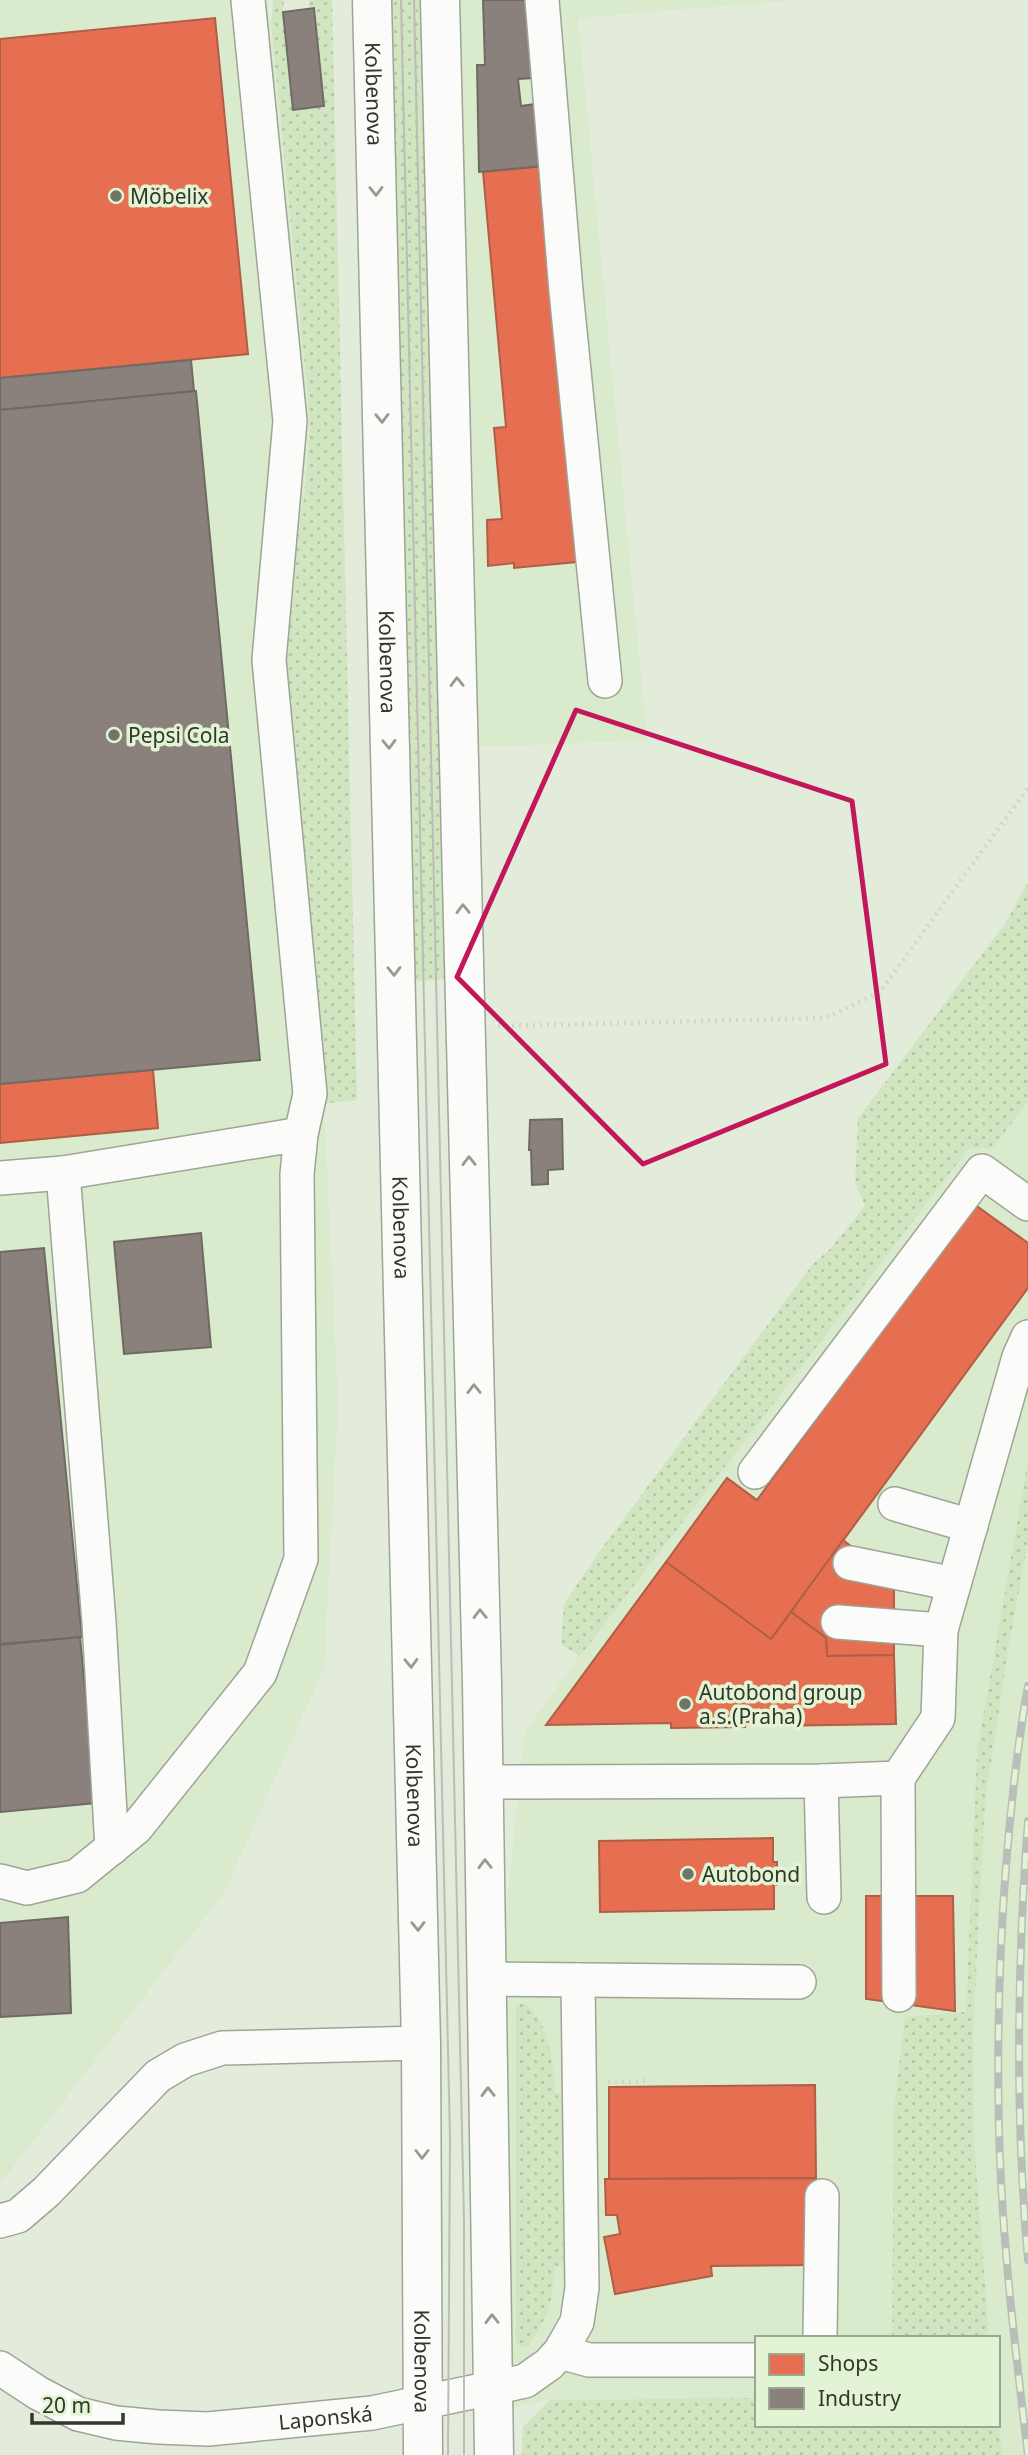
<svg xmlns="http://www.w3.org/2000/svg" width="1028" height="2455" font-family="'Noto Sans',sans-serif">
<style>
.built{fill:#daeacd}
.grass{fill:url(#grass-dots)}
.shops{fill:#e76f51;stroke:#b05e46;stroke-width:2}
.industry{fill:#8a817c;stroke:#6f6b64;stroke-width:2}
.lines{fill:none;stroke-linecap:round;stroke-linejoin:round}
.minor-casing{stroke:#9ea497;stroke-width:36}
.major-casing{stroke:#9ea497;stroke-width:41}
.path{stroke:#d2d4d0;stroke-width:4.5;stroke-dasharray:2 5;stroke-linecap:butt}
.minor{stroke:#fbfcfa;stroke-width:33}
.major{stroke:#fbfcfa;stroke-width:38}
.tram{stroke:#bbbdb9;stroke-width:2}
.rail-casing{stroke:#bbbdb9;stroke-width:8}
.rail{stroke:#e2f4d3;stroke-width:5;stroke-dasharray:16;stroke-linecap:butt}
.oneway{stroke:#969a92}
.marked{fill:none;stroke:#c2185b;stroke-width:5;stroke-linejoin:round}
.poi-dot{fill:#6f7669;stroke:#e2f4d3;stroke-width:2.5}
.labels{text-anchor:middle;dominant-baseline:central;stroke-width:7;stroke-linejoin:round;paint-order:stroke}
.street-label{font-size:21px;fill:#31372b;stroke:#e2f4d3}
.poi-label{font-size:21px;fill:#31372b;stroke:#e2f4d3;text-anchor:start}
</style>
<defs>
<pattern id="grass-dots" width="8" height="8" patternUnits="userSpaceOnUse" patternTransform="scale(1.75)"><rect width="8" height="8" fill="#d1e5c0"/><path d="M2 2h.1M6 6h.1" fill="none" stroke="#b4c5a5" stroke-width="1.8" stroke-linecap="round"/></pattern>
</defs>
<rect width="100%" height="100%" fill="#e3ecdb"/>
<g class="built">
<polygon points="0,0 268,0 308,396 310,430 305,493 290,570 319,1086 325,1121 338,1406 324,1668 224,1893 0,2184"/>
<polygon points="459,0 799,0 578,18 647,740 515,746 471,746"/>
<polygon points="1028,1102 1028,1461 977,1752 966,2012 905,2017 894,2108 892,2338 757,2338 757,2398 550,2400 513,2407 509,2355 501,1961 525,1732 580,1655 969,1147 992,1148"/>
<polygon points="1028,1541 1028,2455 1003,2455 998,2416 998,2338 989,2338 982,2250 974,2137 973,2035 985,1802 1008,1651"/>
</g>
<g class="grass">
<polygon points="273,0 284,0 283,12 293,110 324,106 315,9 309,9 309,0 332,0 357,1100 321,1104 283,677 290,570 305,493 310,430 308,396 271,24"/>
<polygon points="391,0 423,0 449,979 414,981"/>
<polygon points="1028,882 1028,1102 992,1148 969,1148 580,1656 561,1645 564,1604 602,1548 812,1265 830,1249 865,1206 855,1183 858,1118 1005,924"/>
<polygon points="1028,1461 1028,1541 1008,1651 985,1802 973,2035 974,2137 989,2338 892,2338 894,2108 905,2017 966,2012 977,1752"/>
<path d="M521,2003L528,2005C550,2029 553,2062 555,2093H562L563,2266H554C553,2304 549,2316 527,2347L520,2346L516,2341V2008Z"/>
<polygon points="757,2398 757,2425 998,2425 998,2416 1003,2455 522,2455 523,2427 550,2400"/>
</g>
<g class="shops">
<polygon points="215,18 248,354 0,378 0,39"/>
<polygon points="543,166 577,562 514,568 514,563 488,566 487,520 502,519 494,428 506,427 483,172"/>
<polygon points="153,1070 158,1128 0,1143 0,1084"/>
<polygon points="974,1204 1028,1243 1028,1288 771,1639 666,1562 727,1478 757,1500"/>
<polygon points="843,1540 894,1579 894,1655 827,1656 826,1638 791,1612"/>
<polygon points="666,1562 771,1639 791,1612 826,1638 827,1656 894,1655 896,1724 768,1726 769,1722 745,1722 745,1727 671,1728 671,1723 546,1725"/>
<polygon points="773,1838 773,1862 777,1862 777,1885 774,1885 774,1909 600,1912 599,1841"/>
<polygon points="866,1896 953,1896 955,2011 866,1999"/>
<polygon points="815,2085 816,2178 609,2179 609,2087"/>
<polygon points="816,2178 817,2265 711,2266 712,2276 615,2294 604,2237 620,2234 617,2215 606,2215 605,2179"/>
</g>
<g class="industry">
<polygon points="483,0 526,0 534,78 518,79 521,106 536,104 543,166 479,172 477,65 485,65"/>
<polygon points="314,8 324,106 293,110 283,12"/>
<polygon points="191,360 194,391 0,410 0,378"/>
<polygon points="196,391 260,1060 0,1084 0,410"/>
<polygon points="562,1119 563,1169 548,1170 548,1184 532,1185 531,1150 529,1150 530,1120"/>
<polygon points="201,1233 211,1347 124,1354 114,1242"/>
<polygon points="44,1248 82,1637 0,1644 0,1252"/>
<polygon points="80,1637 96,1803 0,1812 0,1645"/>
<polygon points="68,1917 71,2013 0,2017 0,1923"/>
</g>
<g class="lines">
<defs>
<g id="minor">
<polyline points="542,0 566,291 605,681"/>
<polyline points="63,1173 99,1622 112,1848"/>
<polyline points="0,1178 63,1173 301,1134"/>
<polyline points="755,1472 982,1171 1028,1204"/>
<polyline points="895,1504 971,1526"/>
<polyline points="850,1563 954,1584"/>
<polyline points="838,1622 941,1630"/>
<polyline points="898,1778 899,1995"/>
<polyline points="821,1781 824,1897"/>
<polyline points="483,1782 821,1781 898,1778 938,1718 941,1630 1019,1357 1028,1337"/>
<polyline points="0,1881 27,1888 77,1876 136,1828 260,1673 301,1559 297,1174 301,1134 310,1094 269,660 290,421 248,0"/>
<polyline points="486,1979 799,1982"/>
<polyline points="0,2221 18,2216 46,2192 158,2076 185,2060 222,2048 421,2043"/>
<polyline points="820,2338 822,2196"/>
<polyline points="560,2352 577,2322 582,2288 578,1980"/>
<path id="s1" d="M0,2368L38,2393L78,2414L116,2423L158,2427L208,2429L372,2413L525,2381L549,2364L560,2352L589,2360H757"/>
</g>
<g id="major">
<path id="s2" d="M372,0L421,2043L423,2455"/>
<polyline points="440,0 482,1683 494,2455"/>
</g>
</defs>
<use href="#minor" class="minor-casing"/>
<use href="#major" class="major-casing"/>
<g class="path">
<polyline points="498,1026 825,1018 879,993 1028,788"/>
<polyline points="608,2082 647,2081"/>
</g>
<use href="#minor" class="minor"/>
<use href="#major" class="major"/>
<g class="tram">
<polyline points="401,0 450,2137 448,2455"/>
<polyline points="414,0 464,2220 464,2455"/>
</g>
<defs>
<g id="rail">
<path d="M1028,1821C1017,1967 1015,2113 1028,2260"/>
<path d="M1028,2455C1015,2348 1002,2240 999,2132C997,2043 999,1954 1006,1866C1011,1806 1017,1746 1028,1686"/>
</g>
</defs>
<use href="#rail" class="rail-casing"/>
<use href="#rail" class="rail"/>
</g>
<defs><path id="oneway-chevron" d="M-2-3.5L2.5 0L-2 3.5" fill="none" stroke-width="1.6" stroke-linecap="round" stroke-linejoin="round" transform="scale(1.75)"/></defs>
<g class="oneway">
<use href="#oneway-chevron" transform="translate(376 191) rotate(89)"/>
<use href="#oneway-chevron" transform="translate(382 418) rotate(89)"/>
<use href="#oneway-chevron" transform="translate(457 682) rotate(-91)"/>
<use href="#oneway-chevron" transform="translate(389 744) rotate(89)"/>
<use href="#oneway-chevron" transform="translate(463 909) rotate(-91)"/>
<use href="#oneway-chevron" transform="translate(394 971) rotate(89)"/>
<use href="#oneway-chevron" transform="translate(469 1161) rotate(-91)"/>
<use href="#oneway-chevron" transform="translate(474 1389) rotate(-91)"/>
<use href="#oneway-chevron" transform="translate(480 1614) rotate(-91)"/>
<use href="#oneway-chevron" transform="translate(411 1663) rotate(88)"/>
<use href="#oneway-chevron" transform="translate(485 1864) rotate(-91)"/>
<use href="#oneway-chevron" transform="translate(418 1926) rotate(89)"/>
<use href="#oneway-chevron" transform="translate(488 2092) rotate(-91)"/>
<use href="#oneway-chevron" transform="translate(422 2154) rotate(90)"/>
<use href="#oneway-chevron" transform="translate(492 2319) rotate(-91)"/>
</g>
<path class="marked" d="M576,710L852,801L886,1064L643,1164L457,977Z"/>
<g class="poi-dot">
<circle cx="116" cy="196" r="7"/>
<circle cx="114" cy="735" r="7"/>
<circle cx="685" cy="1704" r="7"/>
<circle cx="688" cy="1874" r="7"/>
</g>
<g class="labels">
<g class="street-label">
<text stroke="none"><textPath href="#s2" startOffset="94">Kolbenova</textPath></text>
<text stroke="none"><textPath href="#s2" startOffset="662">Kolbenova</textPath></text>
<text stroke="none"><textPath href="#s2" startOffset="1228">Kolbenova</textPath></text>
<text stroke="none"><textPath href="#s2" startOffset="1796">Kolbenova</textPath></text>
<text stroke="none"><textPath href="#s2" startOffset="2362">Kolbenova</textPath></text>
<text stroke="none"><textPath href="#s1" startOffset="340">Laponská</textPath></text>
</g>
<g class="poi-label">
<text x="130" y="196">Möbelix</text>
<text x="128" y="735">Pepsi Cola</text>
<text x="699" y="1692">Autobond group<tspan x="699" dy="24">a.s.(Praha)</tspan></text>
<text x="702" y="1874">Autobond</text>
</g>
</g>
<rect x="755" y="2336" width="245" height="91" fill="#e2f4d3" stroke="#9ba890" stroke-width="2"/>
<rect x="769" y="2354" width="35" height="21" fill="#e76f51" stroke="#9ba890" stroke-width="2"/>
<text x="818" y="2371" font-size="21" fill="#31372b">Shops</text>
<rect x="769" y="2388" width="35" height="21" fill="#8a817c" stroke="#9ba890" stroke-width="2"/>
<text x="818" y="2406" font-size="21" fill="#31372b">Industry</text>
<path d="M32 2413v10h91v-10" fill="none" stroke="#31372b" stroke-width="3.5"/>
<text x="42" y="2413" font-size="21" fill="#31372b" stroke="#e2f4d3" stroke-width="5" paint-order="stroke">20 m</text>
</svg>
